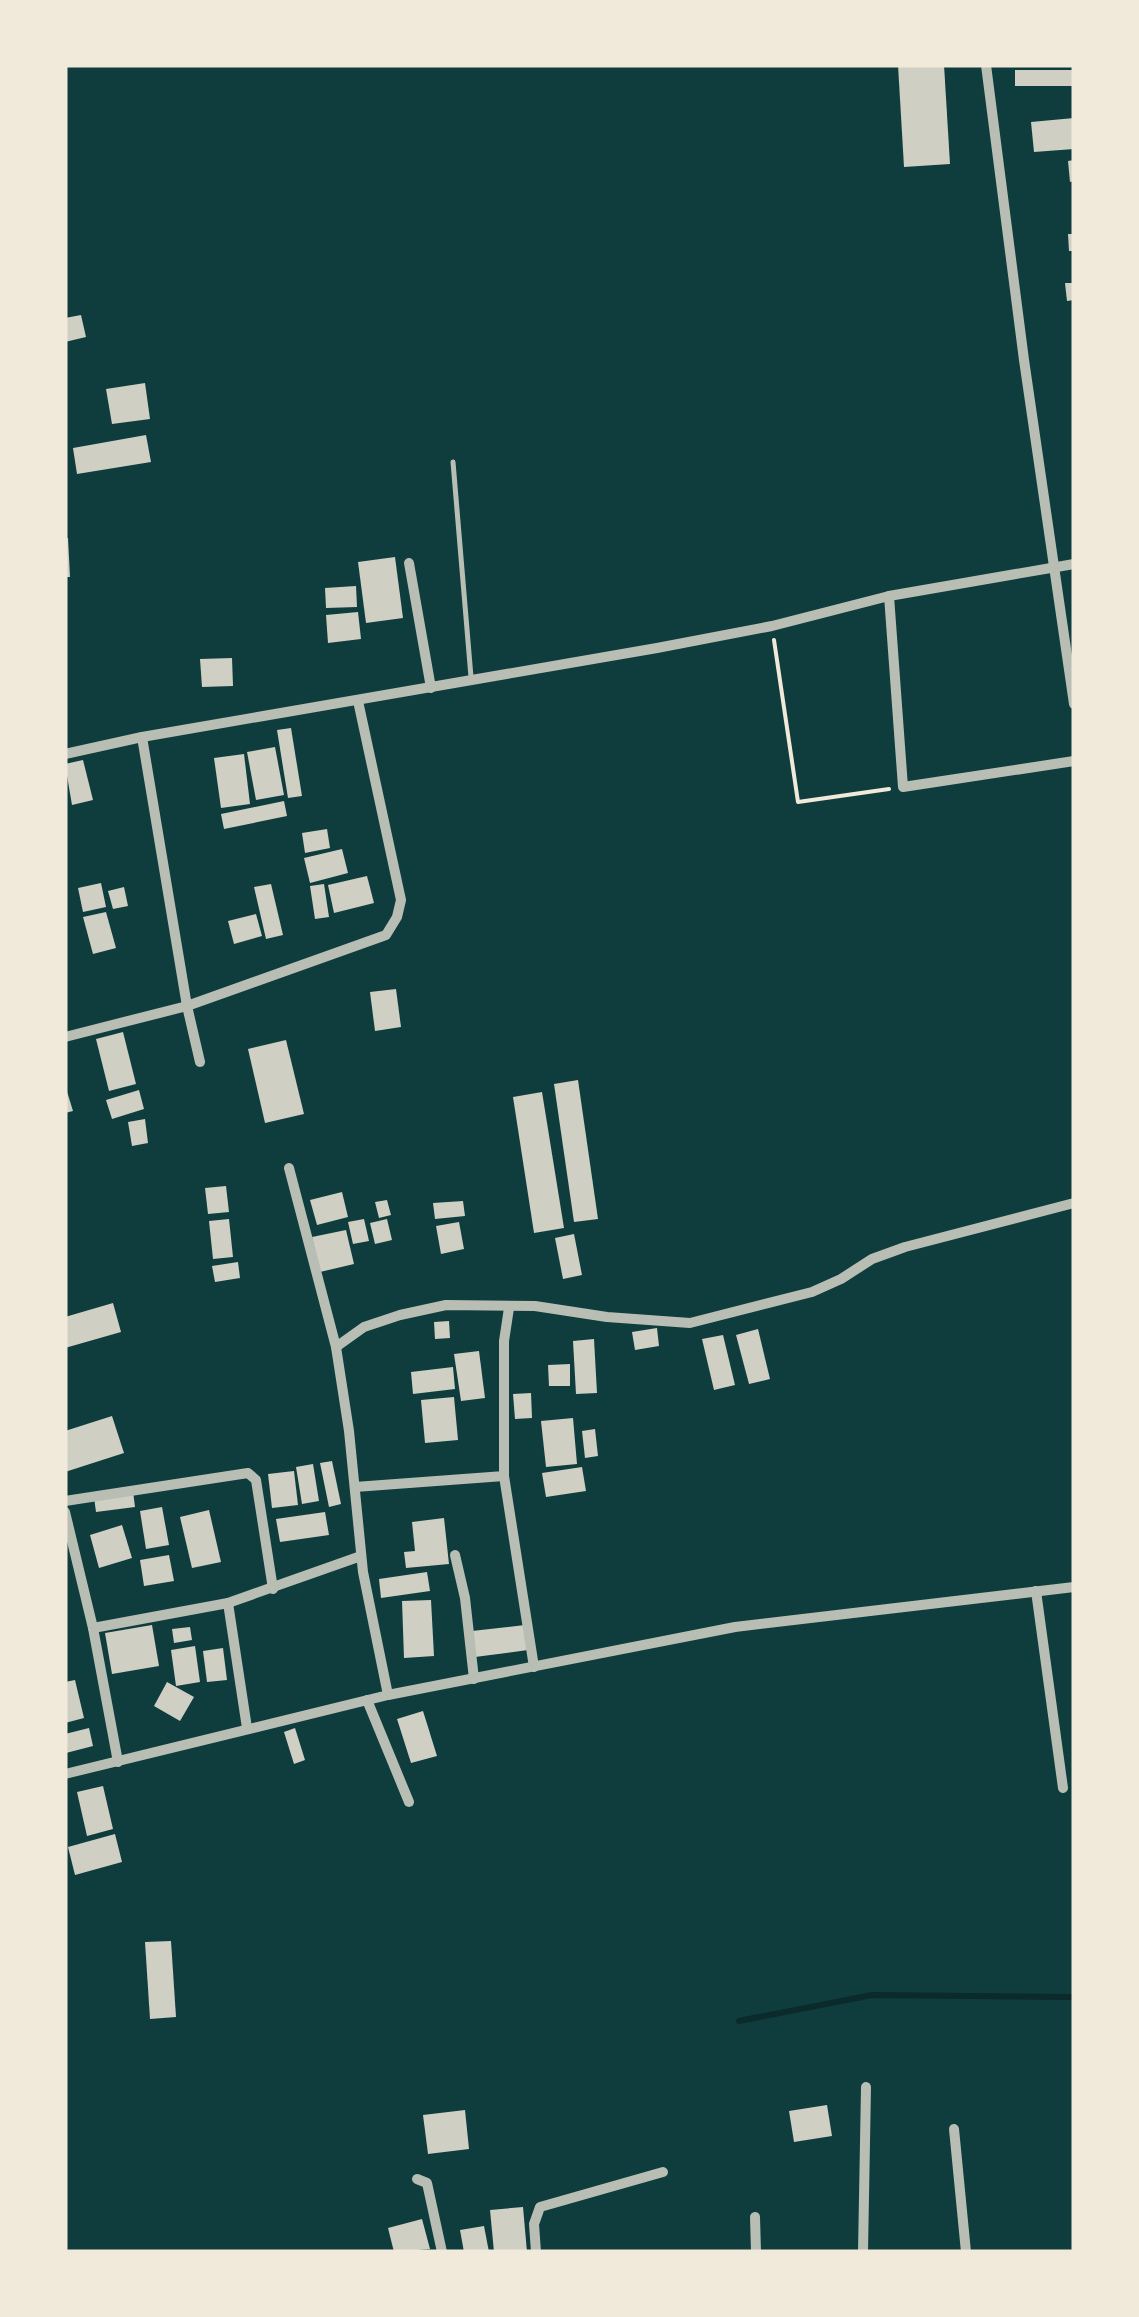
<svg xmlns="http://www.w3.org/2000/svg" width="1139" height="2317" font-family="'Zilla Slab',serif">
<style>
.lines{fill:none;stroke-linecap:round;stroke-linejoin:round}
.stream{stroke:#0a2a2b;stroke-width:6}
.building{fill:#cfcfc3}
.path{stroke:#f1e9da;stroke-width:4}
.service{stroke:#b8beb3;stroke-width:5}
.minor{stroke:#b8beb3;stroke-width:10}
</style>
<rect width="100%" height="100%" fill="#0f3d3e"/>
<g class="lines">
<polyline class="stream" points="739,2021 872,1995 1074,1997"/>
</g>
<g class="building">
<polygon points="898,65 944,65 950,164 904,167"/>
<rect x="1015" y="70" width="59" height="16"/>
<polygon points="1074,118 1074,149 1034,152 1031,122"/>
<polygon points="1074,160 1074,181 1070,182 1068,161"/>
<polygon points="1068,234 1074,234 1074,251 1069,251"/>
<polygon points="1065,283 1074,283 1074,300 1067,301"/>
<polygon points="81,315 86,337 65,342 65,318"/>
<polygon points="145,383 150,419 112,424 106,389"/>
<polygon points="146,435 151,462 77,474 73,448"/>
<polygon points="65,538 68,538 70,577 65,577"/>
<polygon points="395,557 403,618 366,623 358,562"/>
<polygon points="356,586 357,607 326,608 325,588"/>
<polygon points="358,612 361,639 328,643 326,615"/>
<polygon points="232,658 233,686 202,687 200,659"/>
<polygon points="291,728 302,796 288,798 277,730"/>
<polygon points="275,747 284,795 256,800 247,752"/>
<polygon points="244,754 250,804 221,808 214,758"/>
<polygon points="83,760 93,800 72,805 65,764"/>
<polygon points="284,801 287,816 224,829 221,814"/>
<polygon points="327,829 330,848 305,853 302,833"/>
<polygon points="342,849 348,873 310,883 304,858"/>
<polygon points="367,876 374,903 334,913 328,885"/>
<polygon points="101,883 106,907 83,912 78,888"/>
<polygon points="271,884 283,935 266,939 254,887"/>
<polygon points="324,884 329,917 315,919 310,886"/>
<polygon points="124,887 128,906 113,909 108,891"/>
<polygon points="106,912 116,948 93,954 83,917"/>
<polygon points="256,914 262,936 234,944 228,921"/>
<polygon points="396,989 401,1027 375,1031 370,992"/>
<polygon points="123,1032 136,1084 109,1091 96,1039"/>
<polygon points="286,1040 304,1114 265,1123 248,1049"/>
<polygon points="578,1080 598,1219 574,1222 554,1084"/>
<polygon points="65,1085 73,1111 65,1113"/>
<polygon points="139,1090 144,1109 112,1119 106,1100"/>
<polygon points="542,1092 564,1228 534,1233 513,1097"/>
<polygon points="145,1119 148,1143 132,1146 128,1122"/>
<polygon points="226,1186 229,1212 208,1214 205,1188"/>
<polygon points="342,1192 348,1217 317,1225 310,1200"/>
<polygon points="387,1200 391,1215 379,1218 375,1202"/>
<polygon points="463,1201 465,1216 435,1219 433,1203"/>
<polygon points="229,1219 233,1257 213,1259 209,1221"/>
<polygon points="364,1219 369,1241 353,1244 348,1222"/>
<polygon points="387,1219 392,1240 375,1244 370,1223"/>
<polygon points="459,1222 464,1249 441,1254 436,1226"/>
<polygon points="346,1230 354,1264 320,1272 312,1237"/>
<polygon points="574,1234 582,1275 563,1279 555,1238"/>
<polygon points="238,1262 240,1278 215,1282 212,1266"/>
<polygon points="113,1303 121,1332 65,1348 65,1317"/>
<polygon points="449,1321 450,1338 435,1339 434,1322"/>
<polygon points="657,1328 659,1346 635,1350 632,1332"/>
<polygon points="758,1329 770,1379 749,1384 736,1335"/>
<polygon points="723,1335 735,1385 714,1390 702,1339"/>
<polygon points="594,1339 597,1393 576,1394 573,1341"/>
<polygon points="479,1351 485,1398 461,1401 454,1354"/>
<polygon points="570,1364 570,1386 549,1386 548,1365"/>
<polygon points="453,1367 455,1389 413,1394 411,1372"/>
<polygon points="531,1393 532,1418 515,1419 513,1394"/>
<polygon points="454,1397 458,1440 425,1443 421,1400"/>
<polygon points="112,1416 124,1453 65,1472 65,1431"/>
<polygon points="573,1418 577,1464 546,1467 541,1421"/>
<polygon points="595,1429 598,1456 585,1458 582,1431"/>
<polygon points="332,1461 341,1504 329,1507 320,1463"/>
<polygon points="313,1464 319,1501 302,1504 296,1467"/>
<polygon points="582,1467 586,1491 546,1497 542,1473"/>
<polygon points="294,1471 298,1505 272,1508 268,1474"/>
<polygon points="133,1491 135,1507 96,1512 94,1497"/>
<polygon points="162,1507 169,1545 146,1549 140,1511"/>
<polygon points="209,1510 221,1562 192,1568 180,1517"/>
<polygon points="325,1512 329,1535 280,1542 276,1519"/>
<polygon points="444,1518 449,1564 406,1568 404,1552 415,1551 412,1522"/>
<polygon points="122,1525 132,1558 99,1568 90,1535"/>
<polygon points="169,1555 174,1581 144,1586 140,1560"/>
<polygon points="427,1572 430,1591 381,1598 379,1579"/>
<polygon points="431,1600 434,1656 404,1658 402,1601"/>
<polygon points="152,1625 159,1666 112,1674 105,1633"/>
<polygon points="525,1625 528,1650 475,1657 472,1631"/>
<polygon points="190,1627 192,1640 174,1643 172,1629"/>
<polygon points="195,1646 200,1682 176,1686 171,1650"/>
<polygon points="223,1648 227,1680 207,1682 203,1651"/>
<polygon points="75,1680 84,1718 65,1723 65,1682"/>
<polygon points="167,1682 194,1697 180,1721 154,1706"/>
<polygon points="423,1711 437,1756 411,1763 397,1719"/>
<polygon points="89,1728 93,1746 66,1753 65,1734"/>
<polygon points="295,1728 305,1760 294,1764 284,1732"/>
<polygon points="103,1786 113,1829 87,1836 77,1792"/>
<polygon points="115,1834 122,1862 75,1875 68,1847"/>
<polygon points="171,1941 176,2017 150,2019 145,1942"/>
<polygon points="827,2105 832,2136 794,2142 789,2111"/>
<polygon points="465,2110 469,2149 428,2154 423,2115"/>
<polygon points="523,2207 527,2252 494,2252 490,2210"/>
<polygon points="422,2219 430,2249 394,2252 388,2228"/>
<polygon points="484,2226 489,2252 464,2252 460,2230"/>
</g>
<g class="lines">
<polyline class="path" points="774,640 798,802 889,789"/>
<polyline class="service" points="453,462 471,677"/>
<g class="minor">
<polyline points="986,65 1024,360 1074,704"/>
<polyline points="409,563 431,688"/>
<polyline points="889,596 903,787 1074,761"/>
<polyline points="142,737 187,1006 200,1062"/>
<polyline points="65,754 142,737 657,648 772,626 889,596 1074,564"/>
<polyline points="65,1037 187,1006 386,935 397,917 401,900 358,701"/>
<polyline points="289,1168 336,1347 349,1431 363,1572 388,1695"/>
<polyline points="336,1347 364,1327 400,1315 446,1305 535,1306 607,1317 690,1323 812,1292 841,1279 872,1259 905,1247 1074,1203"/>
<polyline points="504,1476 534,1667"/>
<polyline points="355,1487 504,1476 504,1341 509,1308"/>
<polyline points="65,1501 248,1473 256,1480 273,1589"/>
<polyline points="65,1512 93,1628 118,1762"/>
<polyline points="455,1555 465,1598 474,1679"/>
<polyline points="1036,1591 1063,1788"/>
<polyline points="228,1603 247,1728"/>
<polyline points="93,1628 228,1603 361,1556"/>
<polyline points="367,1700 409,1802"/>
<polyline points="65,1774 388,1695 735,1627 1074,1587"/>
<polyline points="954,2129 966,2252"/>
<polyline points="417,2179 427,2183 442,2252"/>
<polyline points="755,2217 756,2252"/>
<polyline points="536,2252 534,2224 540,2207 663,2172"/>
<polyline points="863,2252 866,2087"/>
</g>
</g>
<rect width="1139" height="2317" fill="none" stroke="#f1e9da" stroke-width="135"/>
</svg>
